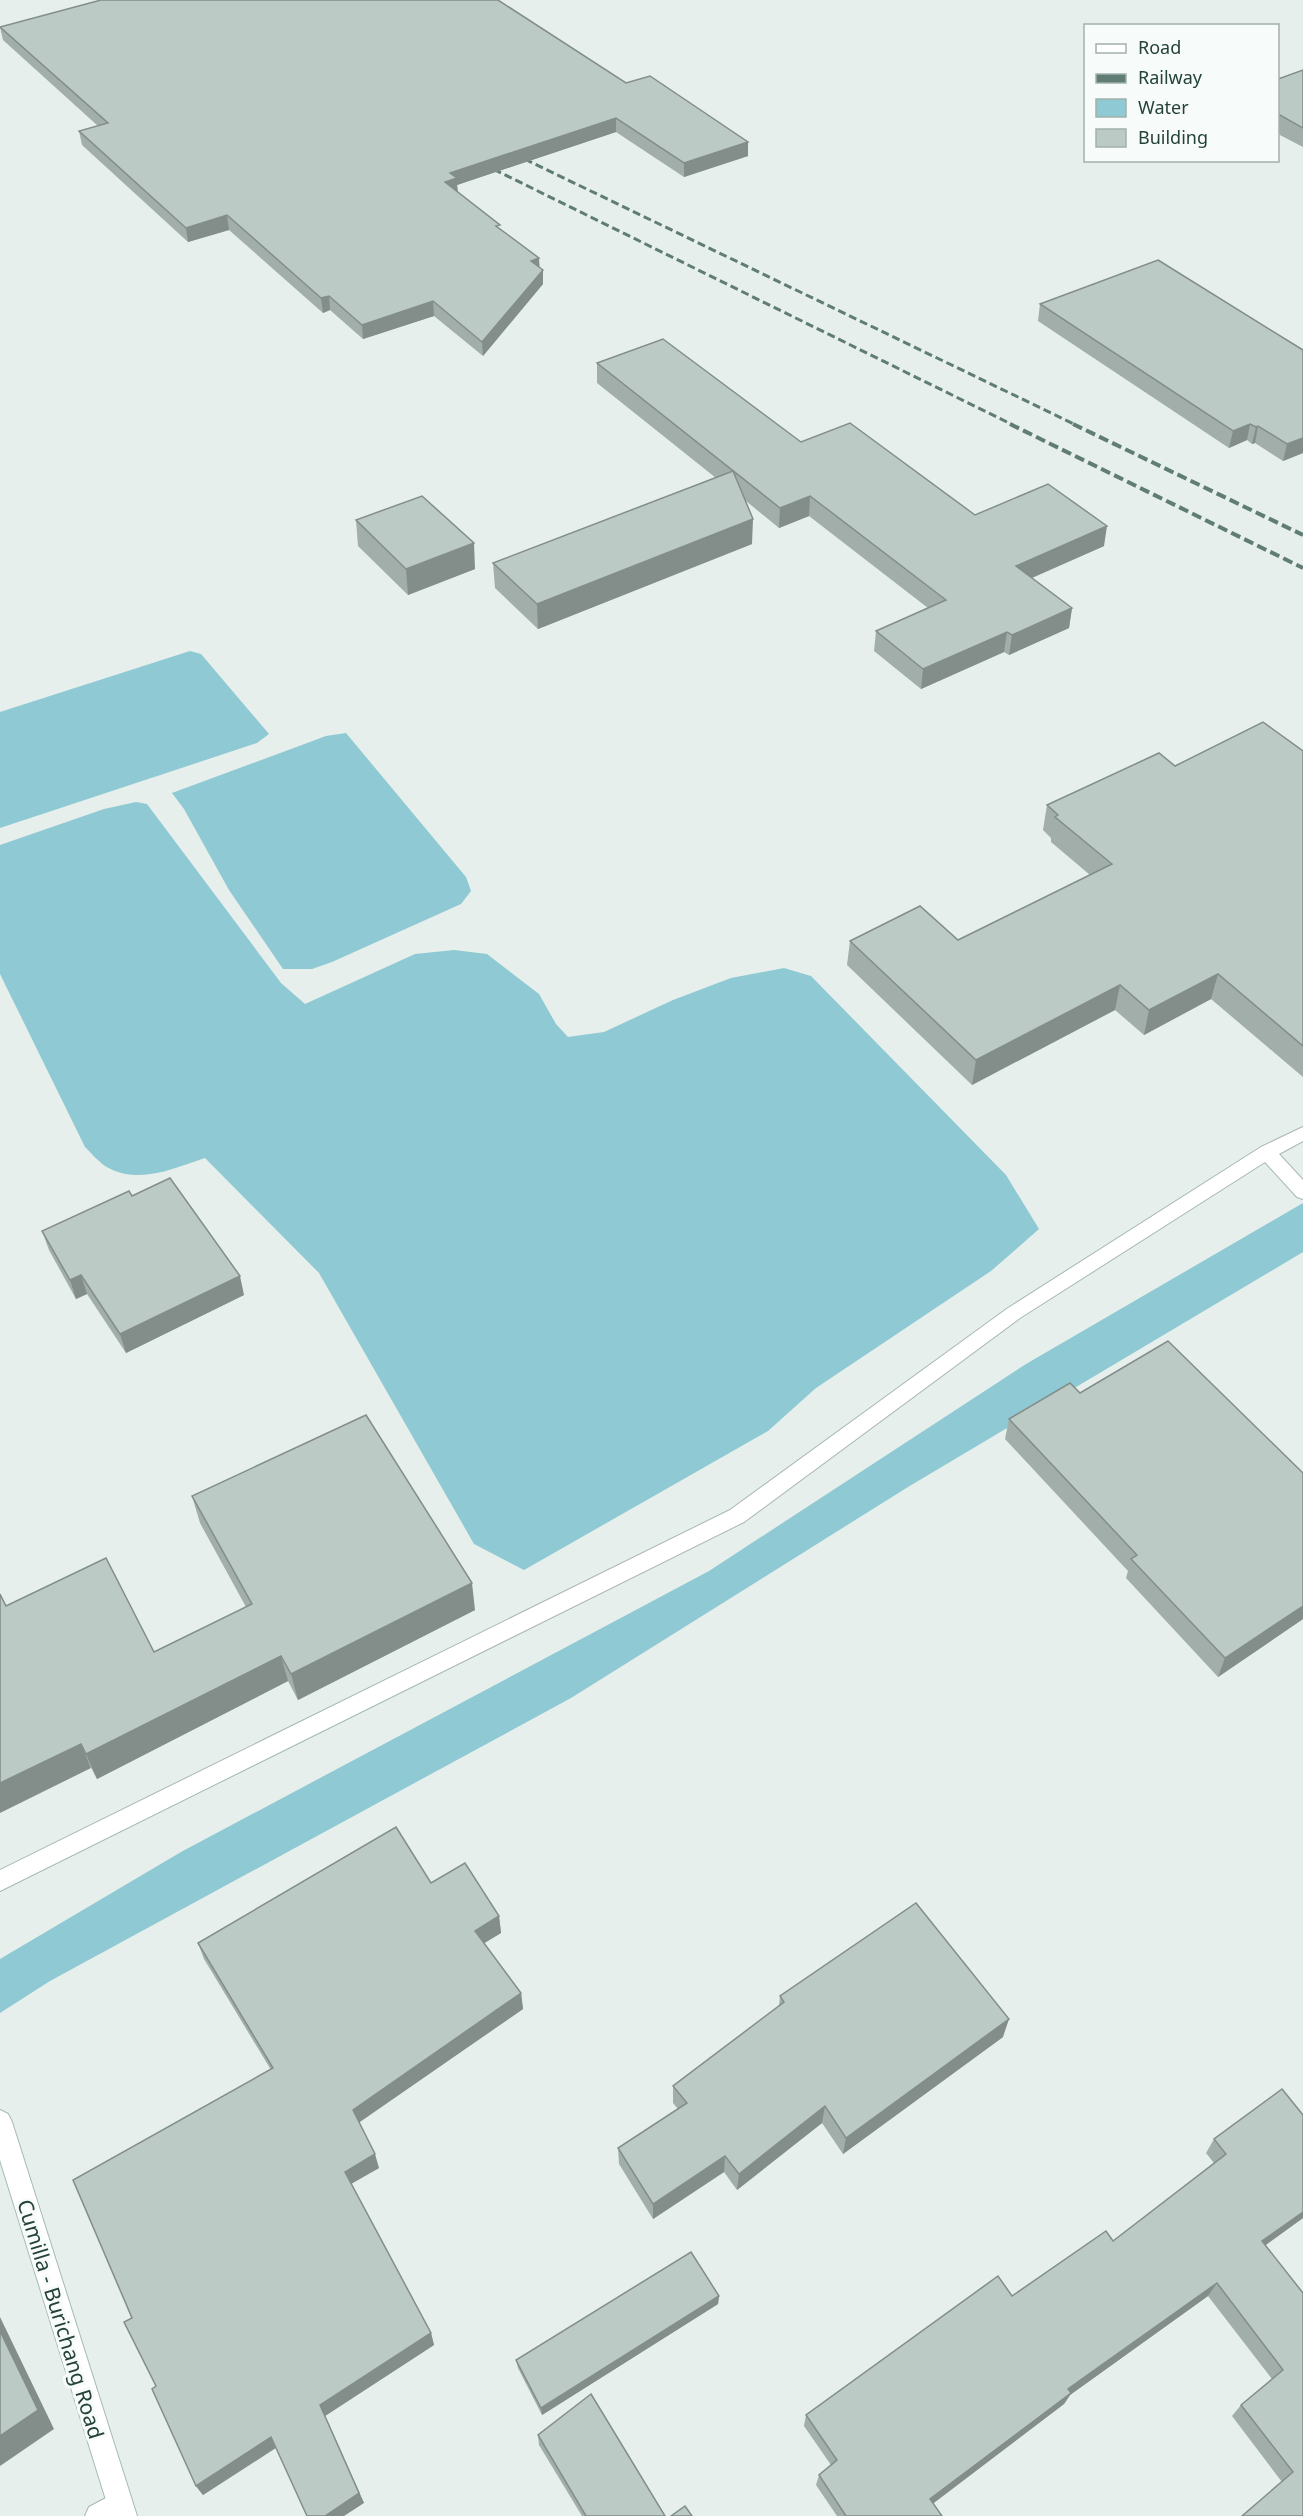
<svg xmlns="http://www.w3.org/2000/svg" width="1303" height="2516" font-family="'Noto Sans',sans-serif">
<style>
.water{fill:#8ec9d4}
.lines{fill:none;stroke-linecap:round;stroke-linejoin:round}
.minor-casing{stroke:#a8b8b2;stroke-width:2}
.secondary-casing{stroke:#a4bbb3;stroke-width:2}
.minor{fill:#fff;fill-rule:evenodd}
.secondary{fill:#fff;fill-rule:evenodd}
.rail-far1{stroke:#5f7d75;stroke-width:3;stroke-dasharray:8 4;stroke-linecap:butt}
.rail{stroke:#5f7d75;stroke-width:4;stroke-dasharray:10 4.5;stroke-linecap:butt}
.wall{fill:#a1aea9}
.shaded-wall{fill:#838d89}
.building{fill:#bbcac4;stroke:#838d89;stroke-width:1.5}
.labels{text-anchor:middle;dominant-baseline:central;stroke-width:6;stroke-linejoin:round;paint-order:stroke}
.near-street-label{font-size:21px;fill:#24423a;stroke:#f7fbf9}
</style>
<rect width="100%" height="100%" fill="#e6efeb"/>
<g class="water">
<polygon points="190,651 201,654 269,734 257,743 0,828 0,712"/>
<polygon points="346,733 466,877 471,891 461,904 332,962 312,969 283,969 229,890 184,809 172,793 326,736"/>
<path d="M136,802L147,804L281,983L305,1004L415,954L454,950L487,954L539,994L556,1024L568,1037L604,1032L673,1000L731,978L784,968L811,976L1006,1175L1039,1229L991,1271L816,1388L768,1431L524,1570L474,1544L319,1273L205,1158C174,1168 138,1186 105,1166C98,1161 91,1153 85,1147L0,974V845L104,809Z"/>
<polygon points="1303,1203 1303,1252 908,1487 571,1698 50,1981 0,2013 0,1959 181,1852 709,1571 1026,1364"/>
</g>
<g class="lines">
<defs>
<g id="minor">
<polygon points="1303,1127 1303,1141 1279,1154 1303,1180 1303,1199 1297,1197 1265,1162 1020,1318 744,1522 0,1891 0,1870 730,1510 1008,1308 1261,1147"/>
<polygon points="119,2491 128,2495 132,2504 128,2513 123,2516 85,2516 89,2507"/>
</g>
<polygon id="secondary" points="0,2110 8,2114 12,2122 137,2516 111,2516 0,2160"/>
</defs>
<use href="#minor" class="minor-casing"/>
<use href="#secondary" class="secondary-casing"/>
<use href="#minor" class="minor"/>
<use href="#secondary" class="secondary"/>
<g class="rail-far1">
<polyline points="514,154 1076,425"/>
<polyline points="483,164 1013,425"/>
</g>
<g class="rail">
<polyline points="1010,424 1303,568"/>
<polyline points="1073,424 1303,535"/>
</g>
</g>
<g class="wall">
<polygon points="0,27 626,83 748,142 748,156 684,177 616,132 457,185 458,192 500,229 539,267 543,284 483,356 434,316 363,339 330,310 323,313 229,230 188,242 82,145 79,131 98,126 3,40"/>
<polygon points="1303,70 1303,147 1278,134 1278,79"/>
<polygon points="1040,304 1303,350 1303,453 1283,461 1255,443 1252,444 1247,440 1229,448 1038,321"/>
<polygon points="597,363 801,442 975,515 1104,546 1032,578 1072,608 1069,628 1009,655 1004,652 921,689 874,651 876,631 928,608 809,516 779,528 746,501 752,544 538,629 495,588 493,563 716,478 597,383"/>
<polygon points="356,520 475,569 408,595 358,546"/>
<polygon points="1303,751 1303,1077 1211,999 1144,1035 1115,1010 972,1085 847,965 850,941 958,940 1090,875 1051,842 1051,838 1043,830 1047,805 1175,766"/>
<polygon points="132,1196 244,1295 126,1353 87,1294 76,1299 49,1250 42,1231"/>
<polygon points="1080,1393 1303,1473 1303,1619 1218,1677 1126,1578 1128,1571 1005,1439 1009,1419"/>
<polygon points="192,1496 475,1610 298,1700 288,1681 97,1779 6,1606 154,1652 246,1607 200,1523"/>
<polygon points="431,1883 499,1916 501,1933 484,1943 521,1993 523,2009 359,2122 379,2168 351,2184 431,2333 434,2345 325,2416 364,2503 276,2448 203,2495 196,2486 156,2386 132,2318 271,2070 204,1959 198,1943"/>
<polygon points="780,1996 1003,2037 843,2154 822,2123 737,2190 724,2172 653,2219 619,2164 618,2148 678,2109 673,2103 673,2086 779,2006"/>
<polygon points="1303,2115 1303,2218 1266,2245 1303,2516 1282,2482 1232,2416 1241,2405 1272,2379 1208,2296 1070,2395 1064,2404 933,2503 942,2516 837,2516 816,2485 819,2475 831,2465 804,2426 806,2415 1012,2296 1113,2241 1214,2163 1206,2153 1214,2139"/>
<polygon points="719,2296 718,2304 542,2415 518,2368 516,2360"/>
<polygon points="538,2435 665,2516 582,2516 539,2445"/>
</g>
<g class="shaded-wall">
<polygon points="616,118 616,132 457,185 458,193 445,182 450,173"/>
<polygon points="748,142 748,156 684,177 684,163"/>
<polygon points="227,215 229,230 188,242 186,228"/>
<polygon points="539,258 540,273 531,261"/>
<polygon points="543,270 543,284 483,356 482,342"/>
<polygon points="329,296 330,310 323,313 321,298"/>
<polygon points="433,301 434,316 363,339 362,325"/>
<polygon points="1250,424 1247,440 1229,448 1233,431"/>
<polygon points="1258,426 1255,443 1252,444 1256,427"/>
<polygon points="1303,438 1303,453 1283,461 1287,444"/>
<polygon points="810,496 809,516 779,528 780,508"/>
<polygon points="753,519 752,544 538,629 537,604"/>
<polygon points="1107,526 1104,546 1013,586 1016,566"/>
<polygon points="474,543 475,569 408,595 406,569"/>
<polygon points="1072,608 1069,628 1009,655 1012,635"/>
<polygon points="1007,632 1004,652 921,689 923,669"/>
<polygon points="1218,974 1211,999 1144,1035 1149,1010"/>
<polygon points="1120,985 1115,1010 972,1085 976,1060"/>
<polygon points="81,1275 87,1294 76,1299 70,1280"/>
<polygon points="240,1276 244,1295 126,1353 120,1334"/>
<polygon points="472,1583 475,1610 298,1700 291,1674"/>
<polygon points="1303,1606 1303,1619 1218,1677 1225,1658"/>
<polygon points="281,1656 288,1681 97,1779 86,1754"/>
<polygon points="81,1744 91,1768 0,1813 0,1783"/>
<polygon points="499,1916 501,1933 478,1947 475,1931"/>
<polygon points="521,1993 523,2009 357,2124 353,2110"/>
<polygon points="1009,2019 1003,2037 843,2154 846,2138"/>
<polygon points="825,2106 822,2123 737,2190 739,2174"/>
<polygon points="375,2154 379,2168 349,2185 345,2172"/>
<polygon points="725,2156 724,2172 653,2219 653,2204"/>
<polygon points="1303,2212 1303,2218 1253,2254 1262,2241"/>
<polygon points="1217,2283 1208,2296 1070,2395 1064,2404 926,2509 930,2499 1068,2389"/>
<polygon points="719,2296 718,2304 542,2415 541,2408"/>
<polygon points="0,2317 54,2429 0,2466"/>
<polygon points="431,2333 434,2345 325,2416 364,2503 344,2516 325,2516 320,2405"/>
<polygon points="271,2437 277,2447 203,2495 196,2486"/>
</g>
<g class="building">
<polygon points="101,0 498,0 626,83 650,76 748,142 684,163 616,118 450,173 457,178 445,182 500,225 496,226 539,258 531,261 543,270 482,342 433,301 362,325 329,296 321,298 227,215 186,228 79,131 108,123 0,27"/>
<polygon points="1303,70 1303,128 1278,114 1278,79"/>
<polygon points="1158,260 1303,350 1303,438 1287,444 1258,426 1256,427 1250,424 1233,431 1040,304"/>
<polygon points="663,339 801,442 850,423 975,515 1048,484 1107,526 1016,566 1072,608 1012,635 1007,632 923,669 876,631 946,600 810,496 780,508 597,363"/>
<polygon points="733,471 753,519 537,604 493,563"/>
<polygon points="422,496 474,543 406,569 356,520"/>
<polygon points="1263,722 1303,751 1303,1046 1218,974 1149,1010 1120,985 976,1060 850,941 920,906 958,940 1112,864 1055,817 1058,815 1047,805 1159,753 1175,766"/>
<polygon points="170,1178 240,1276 120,1334 81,1275 70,1280 42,1231 129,1191 132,1196"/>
<polygon points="1168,1341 1303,1473 1303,1606 1225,1658 1131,1559 1137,1555 1009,1419 1070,1383 1080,1393"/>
<polygon points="366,1415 472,1583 291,1674 281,1656 86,1754 81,1744 0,1783 0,1594 6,1606 106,1558 154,1652 252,1604 192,1496"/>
<polygon points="396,1827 431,1883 465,1863 499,1916 475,1931 521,1993 353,2110 375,2154 345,2172 431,2333 320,2405 359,2493 325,2516 307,2516 271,2437 196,2486 152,2389 156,2386 124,2322 132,2318 73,2180 273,2068 198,1943"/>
<polygon points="916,1903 1009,2019 846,2138 825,2106 739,2174 725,2156 653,2204 618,2148 687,2103 673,2086 784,2002 780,1996"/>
<polygon points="1282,2089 1303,2115 1303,2212 1262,2241 1303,2293 1303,2516 1242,2516 1293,2472 1241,2405 1283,2370 1217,2283 1068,2389 1071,2393 930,2499 942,2516 846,2516 819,2475 837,2460 806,2415 998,2276 1012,2296 1106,2231 1113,2241 1226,2154 1214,2139"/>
<polygon points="691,2252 719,2296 541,2408 516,2360"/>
<polygon points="0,2331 38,2410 0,2436"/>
<polygon points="591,2394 665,2516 586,2516 538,2435"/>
<polygon points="685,2506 692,2516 671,2516"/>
</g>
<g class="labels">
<g class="near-street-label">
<text transform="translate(61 2319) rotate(73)">Cumilla - Burichang Road</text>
</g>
</g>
<rect x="1084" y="24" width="195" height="138" fill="#f7fbf9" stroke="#a3b1ad" stroke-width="1.5"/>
<rect x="1096" y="44" width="30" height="9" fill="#ffffff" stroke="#a3b1ad" stroke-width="1.5"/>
<text x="1138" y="54" font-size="18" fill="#24423a">Road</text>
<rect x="1096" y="74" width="30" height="9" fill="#5f7d75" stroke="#a3b1ad" stroke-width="1.5"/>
<text x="1138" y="84" font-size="18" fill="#24423a">Railway</text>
<rect x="1096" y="99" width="30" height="18" fill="#8ec9d4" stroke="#a3b1ad" stroke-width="1.5"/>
<text x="1138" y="114" font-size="18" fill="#24423a">Water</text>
<rect x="1096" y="129" width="30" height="18" fill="#bbcac4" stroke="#a3b1ad" stroke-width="1.5"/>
<text x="1138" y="144" font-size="18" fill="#24423a">Building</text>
</svg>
